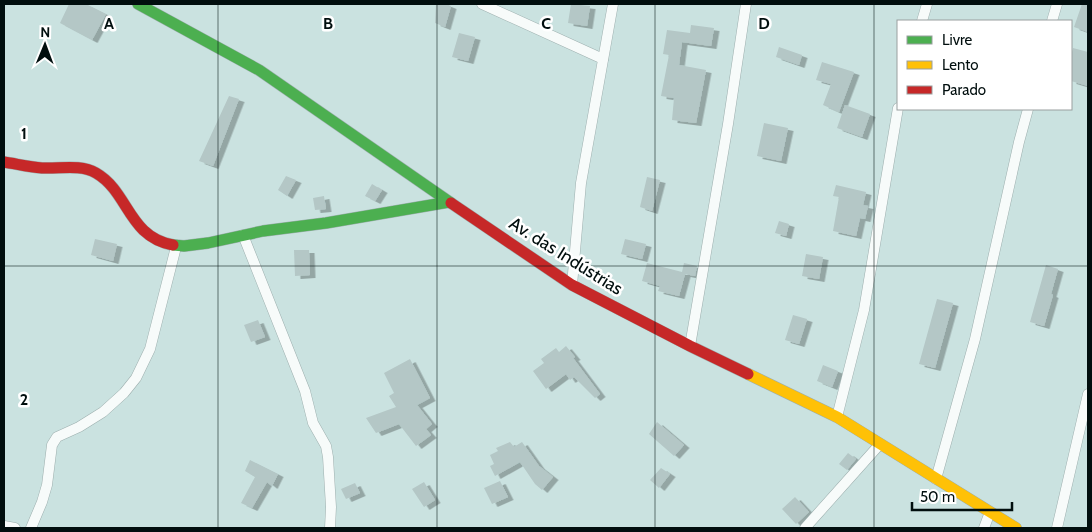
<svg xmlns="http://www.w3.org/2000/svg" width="1092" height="532" font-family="Cabin,sans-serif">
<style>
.building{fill:#b4c7c6;filter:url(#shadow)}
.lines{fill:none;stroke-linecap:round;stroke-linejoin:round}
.street-casing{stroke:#9dafae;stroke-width:11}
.fast-casing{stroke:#9dafae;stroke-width:12}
.slow-casing{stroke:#9dafae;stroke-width:12}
.jam-casing{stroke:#9dafae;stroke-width:12}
.street{stroke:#f7fbfa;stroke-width:10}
.fast{stroke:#4caf50;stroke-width:11}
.slow{stroke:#ffc107;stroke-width:11}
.jam{stroke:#c62828;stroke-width:11}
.grid{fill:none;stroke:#010e0e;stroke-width:1;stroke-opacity:0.55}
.labels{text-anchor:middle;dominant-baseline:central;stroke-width:5;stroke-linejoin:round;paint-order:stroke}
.street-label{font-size:18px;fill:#010e0e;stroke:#fff}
.grid-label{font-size:16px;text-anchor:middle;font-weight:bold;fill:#010e0e;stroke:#fff;stroke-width:5;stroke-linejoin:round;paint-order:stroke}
</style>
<defs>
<filter id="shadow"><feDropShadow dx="5.5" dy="3" stdDeviation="0" flood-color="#0004"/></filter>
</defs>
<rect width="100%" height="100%" fill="#cae2e0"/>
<g class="building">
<polygon points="69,4 86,4 106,14 92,40 60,23"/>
<polygon points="436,4 446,4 451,6 445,27 435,23"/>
<polygon points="571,4 590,6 587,26 568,23"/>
<polygon points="1082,4 1088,4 1088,32 1074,27"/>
<polygon points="691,25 714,28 711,46 682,42 679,65 706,70 696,123 672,120 674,98 661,96 669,55 663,54 667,30 690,33"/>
<polygon points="459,33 475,37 468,61 452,57"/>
<polygon points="779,47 802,55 799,65 776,57"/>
<polygon points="1073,48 1088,52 1088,86 1071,81 1071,56"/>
<polygon points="822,62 854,72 839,112 823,105 831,84 816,80"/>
<polygon points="229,96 239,99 213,166 199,161"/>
<polygon points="845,105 870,114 862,137 837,128"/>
<polygon points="764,123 788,128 781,161 757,156"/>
<polygon points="286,176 296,180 287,196 278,190"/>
<polygon points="647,177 660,180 652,211 640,207"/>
<polygon points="372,184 382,190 375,201 365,196"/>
<polygon points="836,185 866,192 863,205 868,206 865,219 860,218 856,236 833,231 839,197 833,196"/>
<polygon points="324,196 326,209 315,210 313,198"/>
<polygon points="779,221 789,224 786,236 775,233"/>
<polygon points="95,239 117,244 113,261 91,255"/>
<polygon points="625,239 646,244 642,259 621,254"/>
<polygon points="294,250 309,250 310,275 295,276"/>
<polygon points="806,254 823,257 819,279 802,276"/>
<polygon points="647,263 682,272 684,263 697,266 695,276 685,274 679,296 658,291 660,286 642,281"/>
<polygon points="1046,265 1058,269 1051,294 1053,295 1044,326 1030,322"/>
<polygon points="937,299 953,303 935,368 919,364"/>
<polygon points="793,315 807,319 799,344 785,340"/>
<polygon points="258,320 265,337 251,342 244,325"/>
<polygon points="566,346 575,357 573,358 600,394 595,398 574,377 570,380 566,374 546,389 533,371 544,363 541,359 556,348 559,352"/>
<polygon points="410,359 430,398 417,405 432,424 426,429 431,435 416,446 399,424 376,433 366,418 396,407 389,396 394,393 384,373"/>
<polygon points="823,365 838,371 832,387 817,381"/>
<polygon points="657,422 684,445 674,456 649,434"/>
<polygon points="510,442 514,447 522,442 539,466 553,477 542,490 535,484 520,462 495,476 490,466 494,464 490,455 498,451 496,448"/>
<polygon points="848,453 856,459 847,470 839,464"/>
<polygon points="250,460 278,474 272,486 267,482 252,508 241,503 255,477 245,471"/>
<polygon points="661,468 670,474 659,488 650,480"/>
<polygon points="500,481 508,497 492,504 484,488"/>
<polygon points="424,482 435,500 424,507 412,489"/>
<polygon points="355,483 360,493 346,499 341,489"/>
<polygon points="795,497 809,512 796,524 782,509"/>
</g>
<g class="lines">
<defs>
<g id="street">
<polyline points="482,4 603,59"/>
<polyline points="922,21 927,4"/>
<polyline points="1052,21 1057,4"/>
<polyline points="243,235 305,391 313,423 326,446 328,457 331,507 330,528"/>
<polyline points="572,285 581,183 613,4"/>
<polyline points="690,346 728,124 746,4"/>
<polyline points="837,417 864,310 898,108"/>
<polyline points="936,479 975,339 1019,142 1028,109"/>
<polyline points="4,526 15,528"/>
<polyline points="31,528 42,502 47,485 52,445 57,437 79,427 103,412 124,393 136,378 150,349 176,247"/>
<polyline points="805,528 880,444"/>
<polyline points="984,528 990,512"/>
<polyline points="1057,528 1088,394"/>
</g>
<g id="fast">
<polyline points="138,4 259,70 451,203"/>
<polyline points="173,245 184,246 208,243 263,231 326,223 449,202"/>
</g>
<polyline id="slow" points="748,374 837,417 1016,528"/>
<g id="jam">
<path d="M4,162C17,164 29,167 42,168C60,169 80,164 96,173C129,192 128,237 173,245"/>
<polyline points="451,203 572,285 690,346 748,374"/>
</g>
</defs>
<use href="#street" class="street-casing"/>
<use href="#fast" class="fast-casing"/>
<use href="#slow" class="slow-casing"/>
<use href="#jam" class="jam-casing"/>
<use href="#street" class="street"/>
<use href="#fast" class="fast"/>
<use href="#slow" class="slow"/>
<use href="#jam" class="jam"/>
</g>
<path class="grid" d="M218,4V528M437,4V528M655,4V528M874,4V528M4,266H1088"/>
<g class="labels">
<g class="street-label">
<text transform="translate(566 256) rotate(32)">Av. das Indústrias</text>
</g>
</g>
<g class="grid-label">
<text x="109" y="29">A</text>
<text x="328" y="29">B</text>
<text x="546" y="29">C</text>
<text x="764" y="29">D</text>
<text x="24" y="139">1</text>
<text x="24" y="405">2</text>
</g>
<rect width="1092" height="532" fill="none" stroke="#010e0e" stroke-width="10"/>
<rect x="897" y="20" width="175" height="90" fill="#ffffff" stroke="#999f9f"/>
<rect x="907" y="36" width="25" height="8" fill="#4caf50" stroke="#999f9f"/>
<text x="942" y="45" font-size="15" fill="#010e0e">Livre</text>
<rect x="907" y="61" width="25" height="8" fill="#ffc107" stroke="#999f9f"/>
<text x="942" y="70" font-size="15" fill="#010e0e">Lento</text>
<rect x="907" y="86" width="25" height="8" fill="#c62828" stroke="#999f9f"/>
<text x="942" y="95" font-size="15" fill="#010e0e">Parado</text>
<g transform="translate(45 45) rotate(1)" stroke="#ffffff" stroke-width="4" paint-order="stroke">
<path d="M0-4L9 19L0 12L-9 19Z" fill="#010e0e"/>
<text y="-8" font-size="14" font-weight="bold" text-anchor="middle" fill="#010e0e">N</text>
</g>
<path d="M912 502v8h100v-8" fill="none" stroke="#010e0e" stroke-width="2.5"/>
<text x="920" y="502" font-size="15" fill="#010e0e" stroke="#ffffff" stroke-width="4" paint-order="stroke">50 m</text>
</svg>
